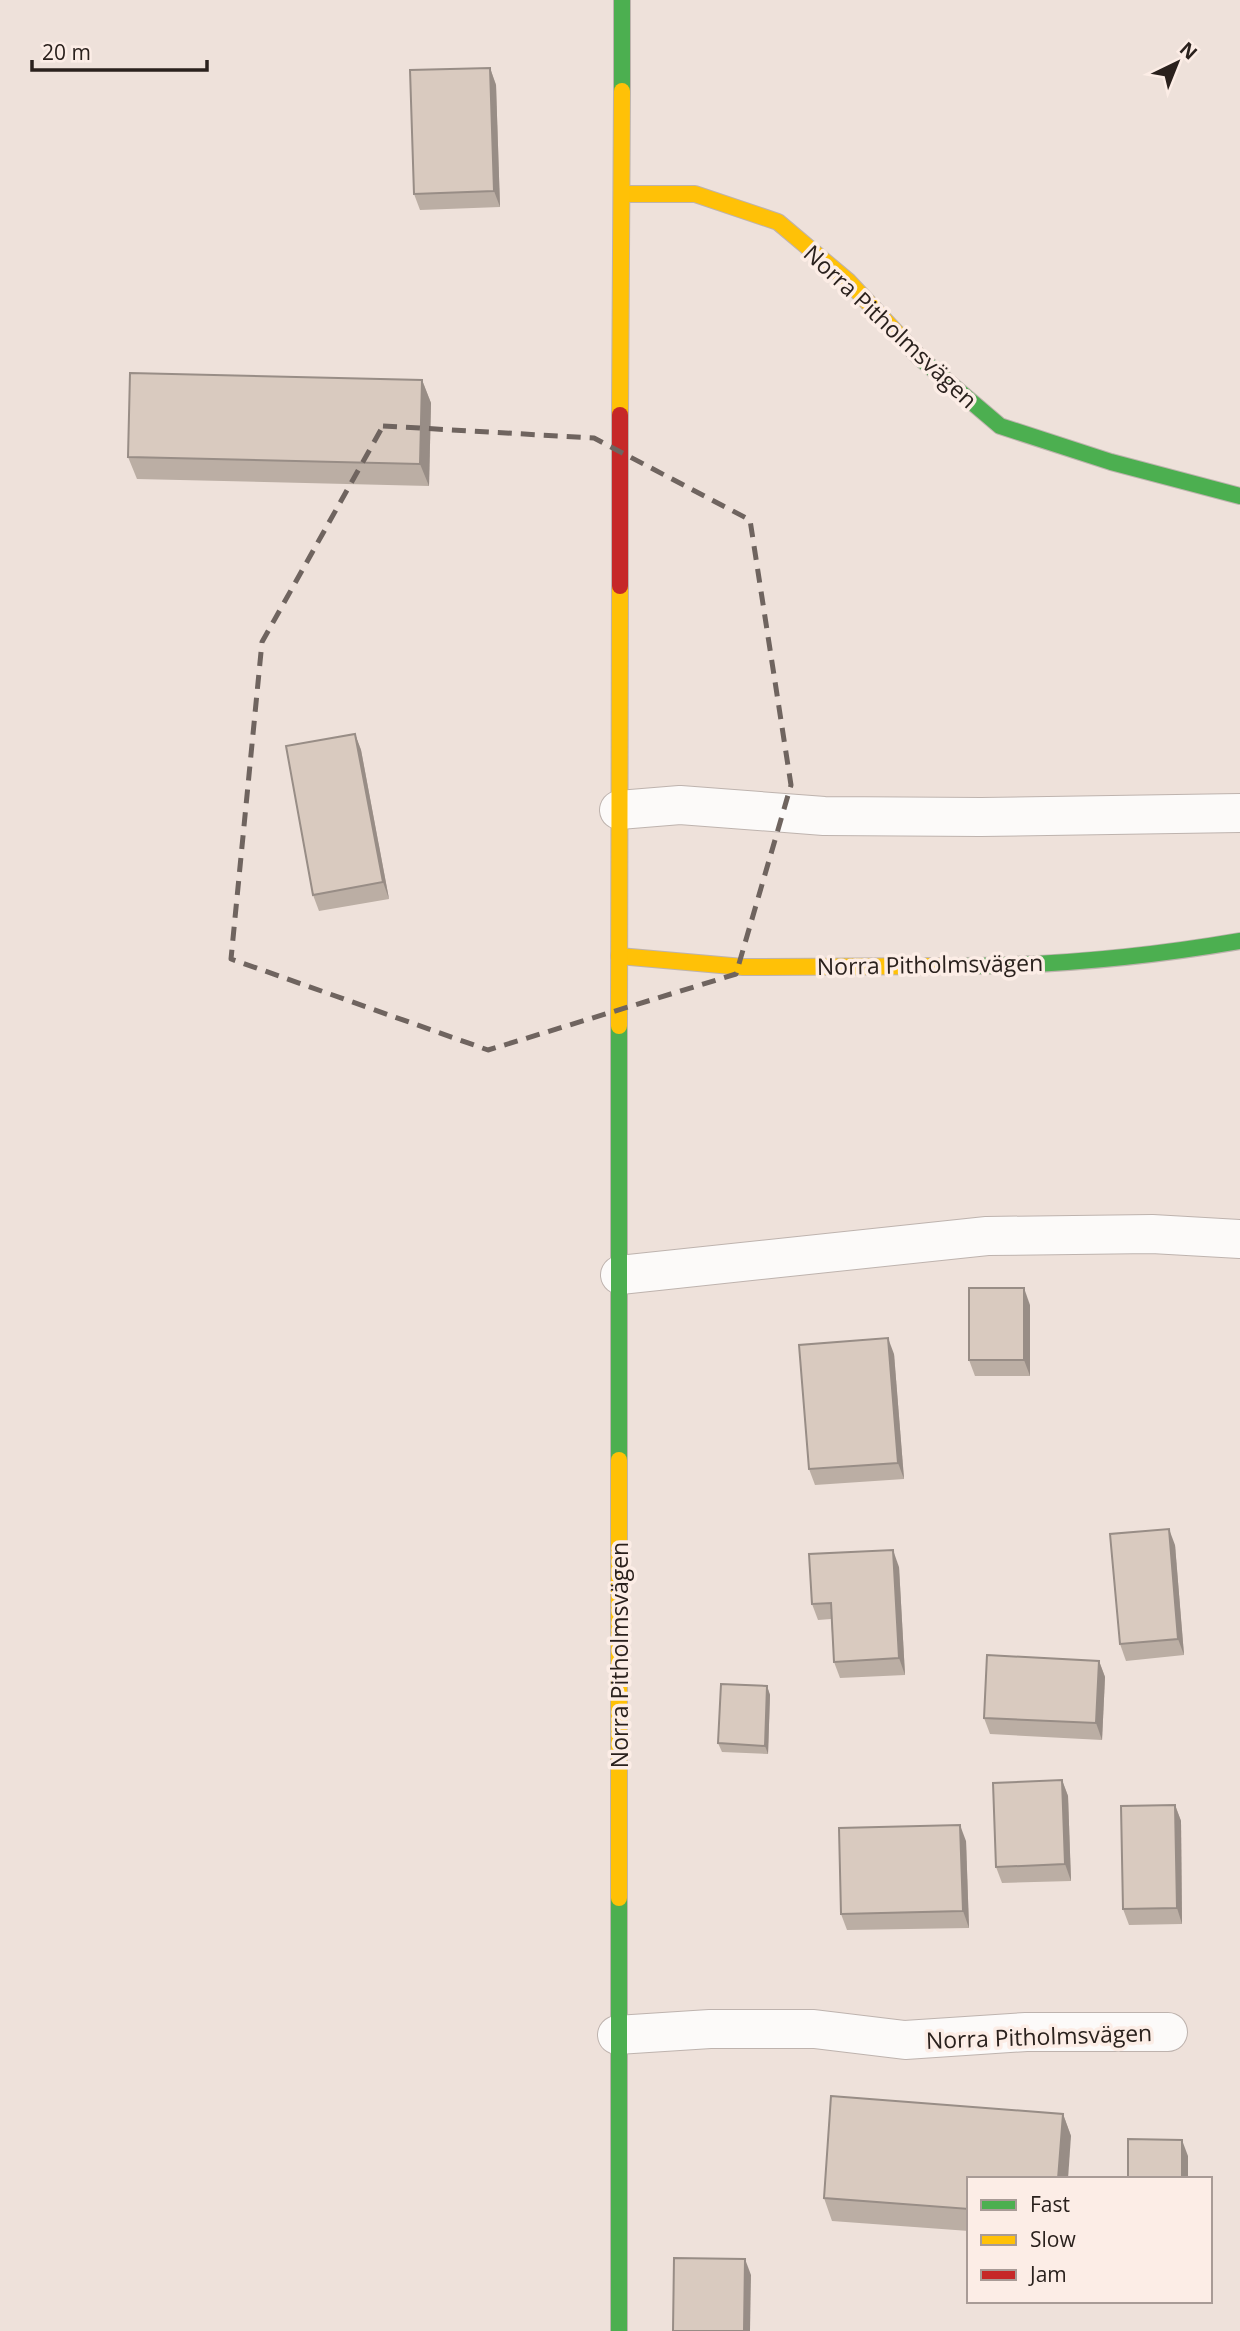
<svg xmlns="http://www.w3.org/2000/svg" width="1240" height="2331" font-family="'Open Sans',sans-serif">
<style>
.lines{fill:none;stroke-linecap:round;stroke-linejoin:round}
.street-casing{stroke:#beb3ae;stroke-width:40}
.fast-casing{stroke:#beb3ae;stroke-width:18}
.slow-casing{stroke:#beb3ae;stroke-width:18}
.jam-casing{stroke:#beb3ae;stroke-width:18}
.street{stroke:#fcfaf9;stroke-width:38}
.fast{stroke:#4caf50;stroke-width:16}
.slow{stroke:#ffc107;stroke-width:16}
.jam{stroke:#c62828;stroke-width:16}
.wall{fill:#bbaea4}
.shaded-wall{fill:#988d86}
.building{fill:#d9cabf;stroke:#988d86;stroke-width:2}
.marked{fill:none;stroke:#6f645f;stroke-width:5;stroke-dasharray:14 9;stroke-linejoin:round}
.labels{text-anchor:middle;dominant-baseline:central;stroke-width:7;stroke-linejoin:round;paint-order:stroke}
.street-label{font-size:23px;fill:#2a211d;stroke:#fcede6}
</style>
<rect width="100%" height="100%" fill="#eee1da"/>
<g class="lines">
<defs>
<g id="street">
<polyline points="619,810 680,805 824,816 981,817 1240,813"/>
<polyline points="620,1275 987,1236 1152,1234 1240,1239"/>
<polyline points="617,2035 710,2029 814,2029 905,2040 1026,2032 1168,2032"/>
</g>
<g id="fast">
<polyline points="622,91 622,0"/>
<polyline points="920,358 1000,426 1111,462 1240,496"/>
<path d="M957,966C1051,966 1147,957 1240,941"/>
<polyline points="619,1026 619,1460"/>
<polyline points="619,1898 619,2331"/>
</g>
<g id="slow">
<polyline points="622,194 695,194 778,222 848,281 920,358"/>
<polyline points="620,415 622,91"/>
<polyline points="619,956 743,967 957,966"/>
<polyline points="619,1026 620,586"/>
<polyline points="619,1460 619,1898"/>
</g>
<polyline id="jam" points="620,586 620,415"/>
</defs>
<use href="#street" class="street-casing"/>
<use href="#fast" class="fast-casing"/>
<use href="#slow" class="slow-casing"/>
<use href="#jam" class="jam-casing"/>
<use href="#street" class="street"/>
<use href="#fast" class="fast"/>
<use href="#slow" class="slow"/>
<use href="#jam" class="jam"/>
</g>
<g class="wall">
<polygon points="490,68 496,85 500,207 420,210 414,194"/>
<polygon points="422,380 431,403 429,486 137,479 128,457"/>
<polygon points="355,734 361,750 389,899 319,911 313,895"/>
<polygon points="1030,1305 1030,1376 975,1376 969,1360"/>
<polygon points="894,1354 904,1479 815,1485 809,1469"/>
<polygon points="1175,1545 1184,1655 1126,1661 1120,1644"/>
<polygon points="899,1567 905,1675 840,1678 834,1662 831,1619 818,1620 812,1604"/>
<polygon points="1099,1661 1105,1677 1102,1740 990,1734 984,1718"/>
<polygon points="767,1686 770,1695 768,1754 722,1752 718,1743"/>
<polygon points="1062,1780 1068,1796 1071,1881 1002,1883 996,1867"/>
<polygon points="1175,1805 1181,1821 1182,1924 1129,1925 1123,1909"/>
<polygon points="966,1841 969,1928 847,1930 841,1914"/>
<polygon points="1063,2114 1071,2136 969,2179 969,2231 832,2221 824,2198"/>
</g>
<g class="shaded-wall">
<polygon points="490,68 496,85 500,207 494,191"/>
<polygon points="422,380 431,403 429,486 420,464"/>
<polygon points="355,734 361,750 389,899 383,882"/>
<polygon points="1024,1288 1030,1305 1030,1376 1024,1360"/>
<polygon points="888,1338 894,1354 904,1479 898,1463"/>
<polygon points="1169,1529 1175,1545 1184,1655 1178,1639"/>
<polygon points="893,1550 899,1567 905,1675 899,1658"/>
<polygon points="1099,1661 1105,1677 1102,1740 1096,1723"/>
<polygon points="767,1686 770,1695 768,1754 765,1746"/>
<polygon points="1062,1780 1068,1796 1071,1881 1065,1864"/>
<polygon points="1175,1805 1181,1821 1182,1924 1177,1908"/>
<polygon points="960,1825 966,1841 969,1928 963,1911"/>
<polygon points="1063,2114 1071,2136 1068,2179 1058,2179"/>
<polygon points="1182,2140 1188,2156 1188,2179 1182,2179"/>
<polygon points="745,2259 751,2275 750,2331 744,2331"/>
</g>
<g class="building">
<polygon points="490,68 494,191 414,194 410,70"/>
<polygon points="130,373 422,380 420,464 128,457"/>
<polygon points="355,734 383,882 313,895 286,746"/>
<rect x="969" y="1288" width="55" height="72"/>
<polygon points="888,1338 898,1463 809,1469 799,1345"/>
<polygon points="1169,1529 1178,1639 1120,1644 1110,1534"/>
<polygon points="893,1550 899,1658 834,1662 831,1603 812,1604 809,1554"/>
<polygon points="987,1655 1099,1661 1096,1723 984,1718"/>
<polygon points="721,1684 767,1686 765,1746 718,1743"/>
<polygon points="1062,1780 1065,1864 996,1867 993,1783"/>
<polygon points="1175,1805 1177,1908 1123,1909 1121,1806"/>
<polygon points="960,1825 963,1911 841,1914 839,1828"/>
<polygon points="831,2096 1063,2114 1058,2179 969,2179 969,2209 824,2198"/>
<polygon points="1128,2139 1182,2140 1182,2179 1128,2179"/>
<polygon points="674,2258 745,2259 744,2331 673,2331"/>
</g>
<path class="marked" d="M383,426L594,438L750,520L791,785L736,974L488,1050L231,959L262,642Z"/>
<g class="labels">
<g class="street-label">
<text transform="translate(891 326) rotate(43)">Norra Pitholmsvägen</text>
<text transform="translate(930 964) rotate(-1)">Norra Pitholmsvägen</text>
<text transform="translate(619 1655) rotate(-90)">Norra Pitholmsvägen</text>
<text transform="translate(1039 2036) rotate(-2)">Norra Pitholmsvägen</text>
</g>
</g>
<rect x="967" y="2177" width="245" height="126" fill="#fcede6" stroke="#a89b96" stroke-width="2"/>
<rect x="981" y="2200" width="35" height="10" fill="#4caf50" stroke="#a89b96" stroke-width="2"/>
<text x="1030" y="2212" font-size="21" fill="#2a211d">Fast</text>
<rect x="981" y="2235" width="35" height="10" fill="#ffc107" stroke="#a89b96" stroke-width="2"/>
<text x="1030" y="2247" font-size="21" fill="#2a211d">Slow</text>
<rect x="981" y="2270" width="35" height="10" fill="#c62828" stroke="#a89b96" stroke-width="2"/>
<text x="1030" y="2282" font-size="21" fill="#2a211d">Jam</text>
<g transform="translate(1177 63) rotate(43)" stroke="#fcede6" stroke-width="5" paint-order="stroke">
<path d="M0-5L12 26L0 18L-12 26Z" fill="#2a211d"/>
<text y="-10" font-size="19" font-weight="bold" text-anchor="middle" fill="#2a211d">N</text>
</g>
<path d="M32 60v10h175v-10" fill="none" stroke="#2a211d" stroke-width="3.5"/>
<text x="42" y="60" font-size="21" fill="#2a211d" stroke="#fcede6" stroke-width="5" paint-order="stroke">20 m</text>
</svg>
